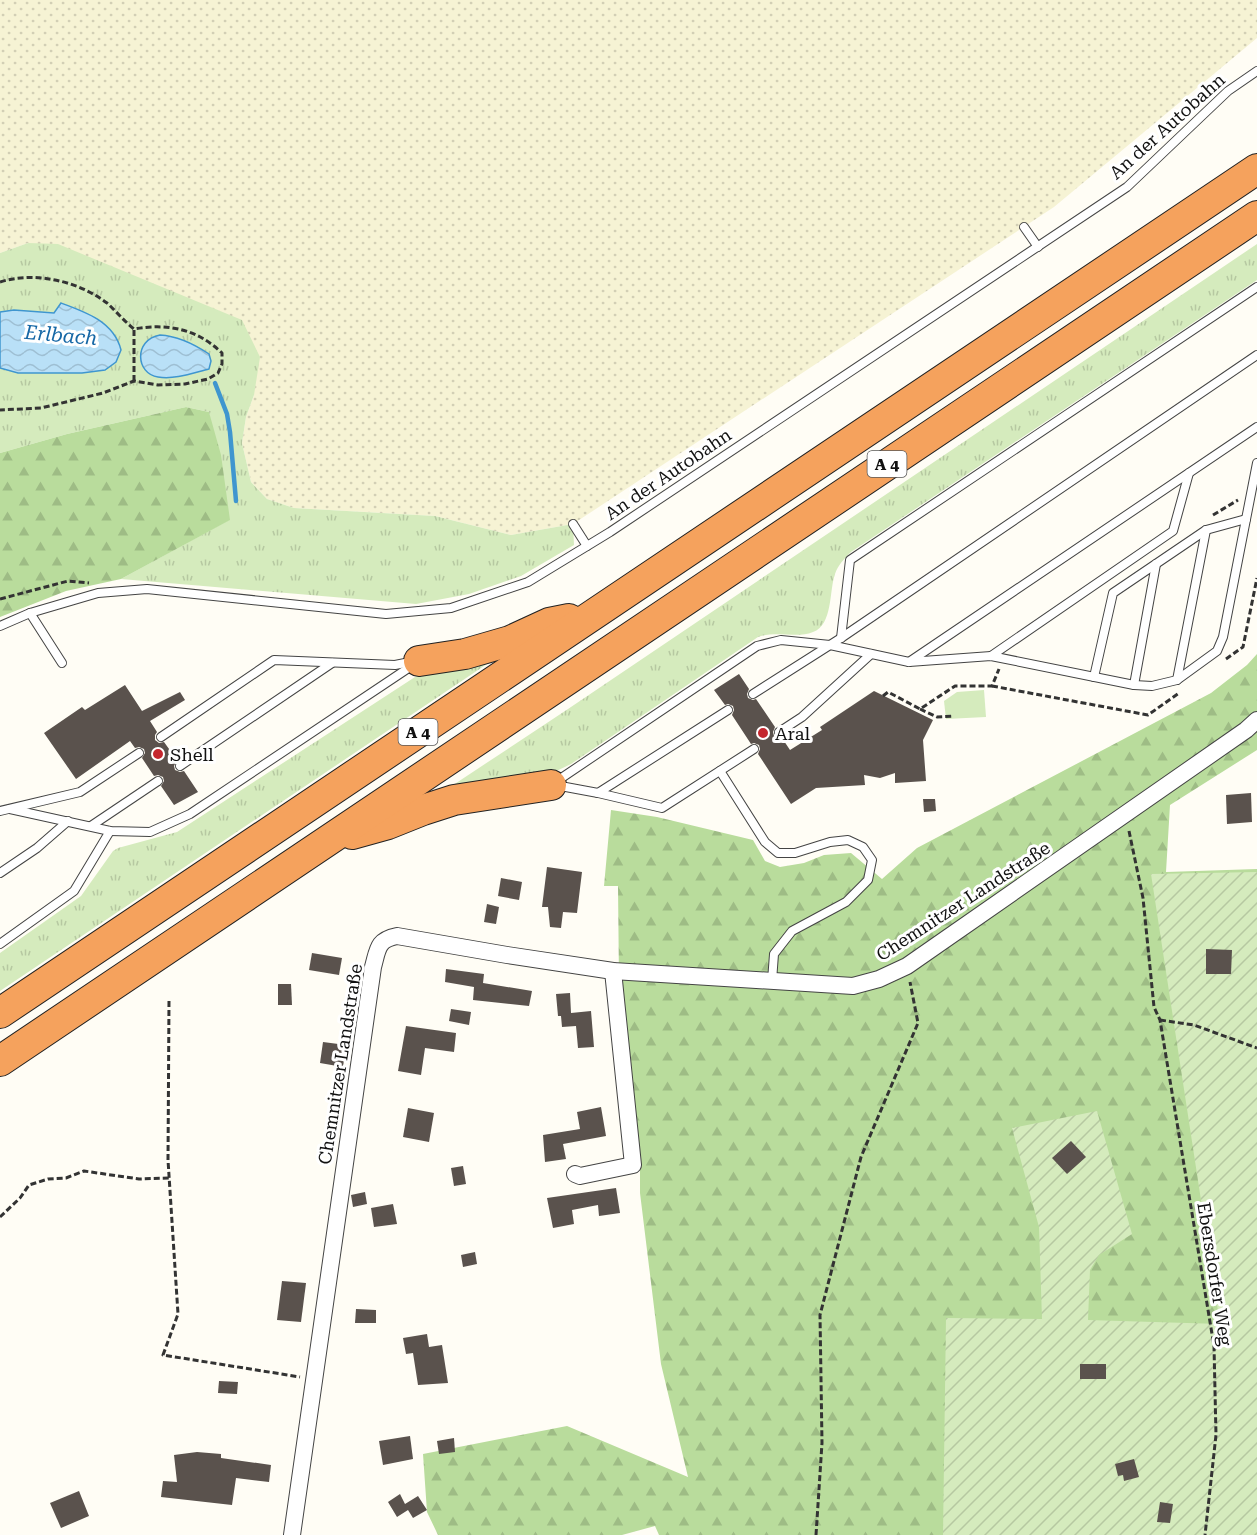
<svg xmlns="http://www.w3.org/2000/svg" width="1257" height="1535" font-family="'Roboto Serif',serif">
<style>
.farmland{fill:url(#farmland-dots)}
.grass{fill:url(#grass-tufts);fill-rule:evenodd}
.forest{fill:url(#forest-firs)}
.park{fill:#d5ebbd}
.garden{fill:url(#garden-furrows)}
.water{fill:url(#water-waves);stroke:#3f96cf;stroke-width:1.5}
.lines{fill:none;stroke-linecap:round;stroke-linejoin:round}
.stream{stroke:#3f96cf;stroke-width:4.5}
.building{fill:#5a524d}
.service-casing{stroke:#444;stroke-width:10}
.minor-casing{stroke:#444;stroke-width:18}
.motorway-casing{stroke:#222;stroke-width:32}
.path{stroke:#333;stroke-width:3;stroke-dasharray:6 3;stroke-linecap:butt}
.service{stroke:#fff;stroke-width:8}
.minor{stroke:#fff;stroke-width:16}
.motorway{stroke:#f5a25d;stroke-width:30}
.poi-dot{fill:#c4262e;stroke:#fff;stroke-width:2}
.labels{text-anchor:middle;dominant-baseline:central;stroke-width:6;stroke-linejoin:round;paint-order:stroke}
.shield{fill:#fff;stroke:#585858;stroke-width:1.5}
.shield-label{font-size:16px;font-weight:bold;fill:#111}
.street-label{font-size:18px;fill:#111;stroke:#fff}
.poi-label{font-size:18px;fill:#111;stroke:#fff;text-anchor:start}
.water-label{font-size:20px;font-style:italic;fill:#1768a6;stroke:#fff}
</style>
<defs>
<pattern id="farmland-dots" width="8" height="8" patternUnits="userSpaceOnUse" patternTransform="scale(1.5)"><rect width="8" height="8" fill="#f6f3d4"/><path d="M2 2h.1M6 6h.1" fill="none" stroke="#d2cfb5" stroke-width="1.8" stroke-linecap="round"/></pattern>
<pattern id="grass-tufts" width="24" height="20" patternUnits="userSpaceOnUse" patternTransform="scale(1.5)"><rect width="24" height="20" fill="#d5ebbd"/><path d="M3 7l-1-3M5 7V3M7 7l1-3M15 17l-1-3M17 17v-4M19 17l1-3" fill="none" stroke="#b6c8a1"/></pattern>
<pattern id="forest-firs" width="22" height="20" patternUnits="userSpaceOnUse" patternTransform="scale(1.5)"><rect width="22" height="20" fill="#b9dc9c"/><path d="M5 1l3.5 6h-7zM16 11l3.5 6h-7z" fill="#9ebc85"/></pattern>
<pattern id="garden-furrows" width="10" height="10" patternUnits="userSpaceOnUse" patternTransform="scale(1.5)"><rect width="10" height="10" fill="#d5ebbd"/><path d="M-1 1l2-2M0 10L10 0M9 11l2-2" fill="none" stroke="#b6c8a1"/></pattern>
<pattern id="water-waves" width="16" height="10" patternUnits="userSpaceOnUse" patternTransform="scale(1.5)"><rect width="16" height="10" fill="#b9e0f7"/><path d="M0 5q4-4 8 0t8 0" fill="none" stroke="#9ebfd3"/></pattern>
</defs>
<rect width="100%" height="100%" fill="#fffdf5"/>
<polygon class="farmland" points="0,0 1257,0 1257,38 1054,207 573,524 511,535 435,516 294,508 267,499 251,482 242,443 246,417 254,395 28,243 0,253"/>
<g class="grass">
<path d="M28,243L58,244L242,320L260,357L254,395L246,417L242,443L251,482L267,499L294,508L435,516L511,535L573,524L574,545L521,576L469,594L416,604L121,579L229,520L209,412L186,407L67,434L0,453V368L18,373H82L116,362L121,350L119,343L54,313L14,310L0,312V253ZM171,336L204,351L209,369L170,377H155Z"/>
<path d="M1257,244V280L851,552C844,559 838,565 835,574C829,591 833,625 813,632C796,639 778,630 758,637L571,764L546,776L429,801L568,709Z"/>
<polygon points="488,660 487,664 0,991 0,953 81,896 113,851 118,848 177,832 415,677 430,670"/>
</g>
<g class="forest">
<polygon points="186,407 209,412 221,455 230,520 121,579 66,591 0,617 0,453 67,434"/>
<polygon points="1257,654 1257,750 1170,805 1166,872 1257,869 1257,1535 659,1535 655,1526 622,1535 438,1535 427,1512 423,1454 567,1426 688,1477 661,1364 640,1193 640,1167 619,982 618,886 604,886 611,810 657,817 753,840 765,861 780,867 804,863 824,855 851,853 882,879 917,848 1211,693 1247,665"/>
</g>
<polygon class="park" points="984,690 986,717 946,719 944,701 957,692"/>
<polygon class="garden" points="1257,872 1257,1535 943,1535 946,1318 1042,1319 1039,1227 1012,1128 1097,1111 1132,1234 1099,1255 1090,1270 1088,1320 1220,1324 1151,874"/>
<g class="water">
<path d="M61,303C86,312 114,322 121,350L116,362L105,370L82,373H18L0,368V312L14,310L54,313Z"/>
<path d="M160,335C178,336 194,344 209,354L211,361L209,369C193,373 174,380 158,377C136,374 133,340 160,335Z"/>
</g>
<g class="lines">
<polyline class="stream" points="215,383 227,414 230,432 236,501"/>
</g>
<g class="building">
<polygon points="739,674 749,689 747,694 748,698 753,700 756,699 775,727 773,732 774,736 782,738 790,750 822,730 820,727 874,691 933,720 923,740 926,781 895,783 895,773 880,778 864,775 865,785 816,788 791,804 758,754 760,749 759,745 754,743 751,744 732,715 734,710 733,706 728,704 725,705 714,690"/>
<polygon points="125,685 142,711 180,692 185,700 150,721 157,732 155,735 155,740 159,743 164,742 177,760 174,766 175,770 180,772 184,771 198,792 174,805 161,786 164,781 163,777 158,775 154,776 142,758 145,753 144,749 139,747 135,748 130,741 76,779 44,733 82,707 85,710"/>
<polygon points="1251,793 1252,822 1227,824 1226,795"/>
<polygon points="923,799 935,799 936,811 924,812"/>
<polygon points="547,867 582,872 577,913 563,912 561,928 550,927 548,907 542,907"/>
<polygon points="501,878 522,882 519,900 498,896"/>
<polygon points="487,904 499,907 496,924 484,922"/>
<polygon points="1206,949 1232,950 1231,974 1206,974"/>
<polygon points="312,953 342,958 339,975 309,970"/>
<polygon points="446,969 484,974 483,983 532,991 529,1006 473,1000 474,987 445,982"/>
<polygon points="278,984 291,984 292,1005 278,1005"/>
<polygon points="570,993 571,1013 591,1011 594,1047 578,1048 576,1026 562,1027 561,1016 558,1016 556,994"/>
<polygon points="451,1009 471,1012 469,1025 449,1021"/>
<polygon points="406,1026 456,1033 454,1052 425,1048 421,1075 398,1071"/>
<polygon points="323,1042 346,1045 343,1067 320,1063"/>
<polygon points="601,1107 606,1136 563,1144 566,1159 545,1162 543,1135 580,1129 577,1112"/>
<polygon points="408,1108 434,1113 429,1142 403,1137"/>
<polygon points="1071,1141 1086,1157 1067,1174 1052,1158"/>
<polygon points="463,1166 466,1184 454,1186 451,1168"/>
<polygon points="616,1188 620,1213 599,1216 598,1205 572,1210 574,1224 553,1228 547,1198"/>
<polygon points="365,1192 367,1204 353,1207 351,1195"/>
<polygon points="393,1204 397,1224 374,1227 371,1208"/>
<polygon points="475,1252 477,1264 463,1267 461,1255"/>
<polygon points="282,1281 306,1283 301,1322 277,1320"/>
<polygon points="356,1309 376,1310 376,1323 355,1323"/>
<polygon points="427,1334 429,1347 442,1345 448,1383 418,1385 413,1353 406,1354 403,1338"/>
<rect x="1080" y="1364" width="26" height="15"/>
<polygon points="219,1381 238,1382 237,1394 218,1393"/>
<polygon points="410,1436 413,1459 383,1465 379,1441"/>
<polygon points="454,1438 455,1452 439,1454 437,1441"/>
<polygon points="197,1452 221,1454 221,1458 271,1465 269,1482 236,1478 232,1505 161,1497 163,1481 177,1482 174,1455"/>
<polygon points="1134,1459 1139,1477 1124,1481 1123,1475 1118,1476 1115,1464"/>
<polygon points="79,1491 89,1516 61,1528 50,1503"/>
<polygon points="400,1494 405,1504 418,1496 427,1510 413,1518 408,1510 397,1517 388,1502"/>
<polygon points="1160,1502 1173,1504 1170,1523 1157,1522"/>
</g>
<g class="lines">
<defs>
<g id="service">
<polyline points="1024,227 1038,247"/>
<polyline points="573,524 587,546"/>
<polyline points="30,613 62,663"/>
<polyline points="0,626 30,613 98,593 147,589 386,614 451,608 528,582 610,532 1127,187 1228,91 1257,71"/>
<polyline points="841,638 850,560 1257,287"/>
<polyline points="991,656 1173,531 1189,473"/>
<polyline points="909,662 1257,427"/>
<polyline points="1094,677 1113,593 1206,530 1246,519"/>
<polyline points="1177,680 1206,530"/>
<polyline points="1134,685 1156,564"/>
<polyline points="753,694 841,638 1257,355"/>
<polyline points="779,732 802,717 871,654"/>
<polyline points="161,737 274,660 395,665 415,661"/>
<polyline points="180,766 332,663"/>
<polyline points="720,771 765,842 778,853 795,853 830,842 848,840 863,847 872,860 868,880 846,902 792,931 774,954 772,981"/>
<polyline points="554,783 757,646 781,640 830,645 909,662 991,656 1134,685 1152,686 1177,680 1217,651 1223,637 1257,463"/>
<polyline points="555,785 598,793 728,710"/>
<polyline points="598,793 662,808 754,749"/>
<polyline points="10,809 110,831 150,832 190,814 416,663"/>
<polyline points="0,811 80,792 139,753"/>
<polyline points="91,826 158,781"/>
<polyline points="0,873 37,848 68,821"/>
<polyline points="0,944 74,891 110,831"/>
</g>
<g id="minor">
<polyline points="575,1174 580,1176 633,1165 613,971"/>
<path d="M292,1535L373,967C378,949 377,940 397,936L507,955L613,971L853,986L879,979L907,966L1246,730L1257,720"/>
</g>
<g id="motorway">
<polyline points="419,661 465,654 510,641 549,623 569,619"/>
<polyline points="352,834 388,824 423,810 454,800 551,785"/>
<polyline points="0,1013 1257,169"/>
<polyline points="0,1061 1257,216"/>
</g>
</defs>
<use href="#service" class="service-casing"/>
<use href="#minor" class="minor-casing"/>
<use href="#motorway" class="motorway-casing"/>
<g class="path">
<path d="M0,282C35,271 78,281 107,303C116,311 124,321 134,329C168,323 197,329 222,353V364L218,373L208,379L185,384L158,385L134,381L103,393L41,408L0,410"/>
<polyline points="134,381 134,329"/>
<polyline points="1213,515 1238,500"/>
<polyline points="0,599 68,581 89,583"/>
<polyline points="1226,659 1243,647 1257,578"/>
<polyline points="992,686 1148,715 1179,693"/>
<polyline points="883,696 888,692 920,709 955,686 992,686 999,669"/>
<polyline points="920,709 937,717 954,716"/>
<polyline points="1129,831 1143,898 1154,1007 1160,1020 1214,1346 1216,1435 1205,1535"/>
<polyline points="169,1001 168,1160 178,1314 163,1355 300,1377"/>
<polyline points="1160,1020 1194,1025 1257,1048"/>
<polyline points="0,1217 20,1198 29,1185 48,1179 66,1178 84,1171 139,1179 169,1178"/>
<polyline points="816,1535 822,1443 820,1315 861,1157 918,1023 910,982"/>
</g>
<use href="#service" class="service"/>
<use href="#minor" class="minor"/>
<use href="#motorway" class="motorway"/>
</g>
<g class="poi-dot">
<circle cx="763" cy="733" r="6"/>
<circle cx="158" cy="754" r="6"/>
</g>
<g class="labels">
<g class="shield">
<rect x="867.5" y="451" width="39" height="26" rx="4.5"/>
<rect x="398.5" y="719" width="39" height="26" rx="4.5"/>
</g>
<g class="shield-label">
<text x="887" y="464">A 4</text>
<text x="418" y="732">A 4</text>
</g>
<g class="street-label">
<text transform="translate(1167 126) rotate(-42)">An der Autobahn</text>
<text transform="translate(668 474) rotate(-34)">An der Autobahn</text>
<text transform="translate(963 901) rotate(-33)">Chemnitzer Landstraße</text>
<text transform="translate(340 1064) rotate(-81)">Chemnitzer Landstraße</text>
<text transform="translate(1215 1274) rotate(81)">Ebersdorfer Weg</text>
</g>
<g class="poi-label">
<text x="775" y="733">Aral</text>
<text x="170" y="754">Shell</text>
</g>
<g class="water-label">
<text transform="translate(61 335) rotate(5)">Erlbach</text>
</g>
</g>
</svg>
